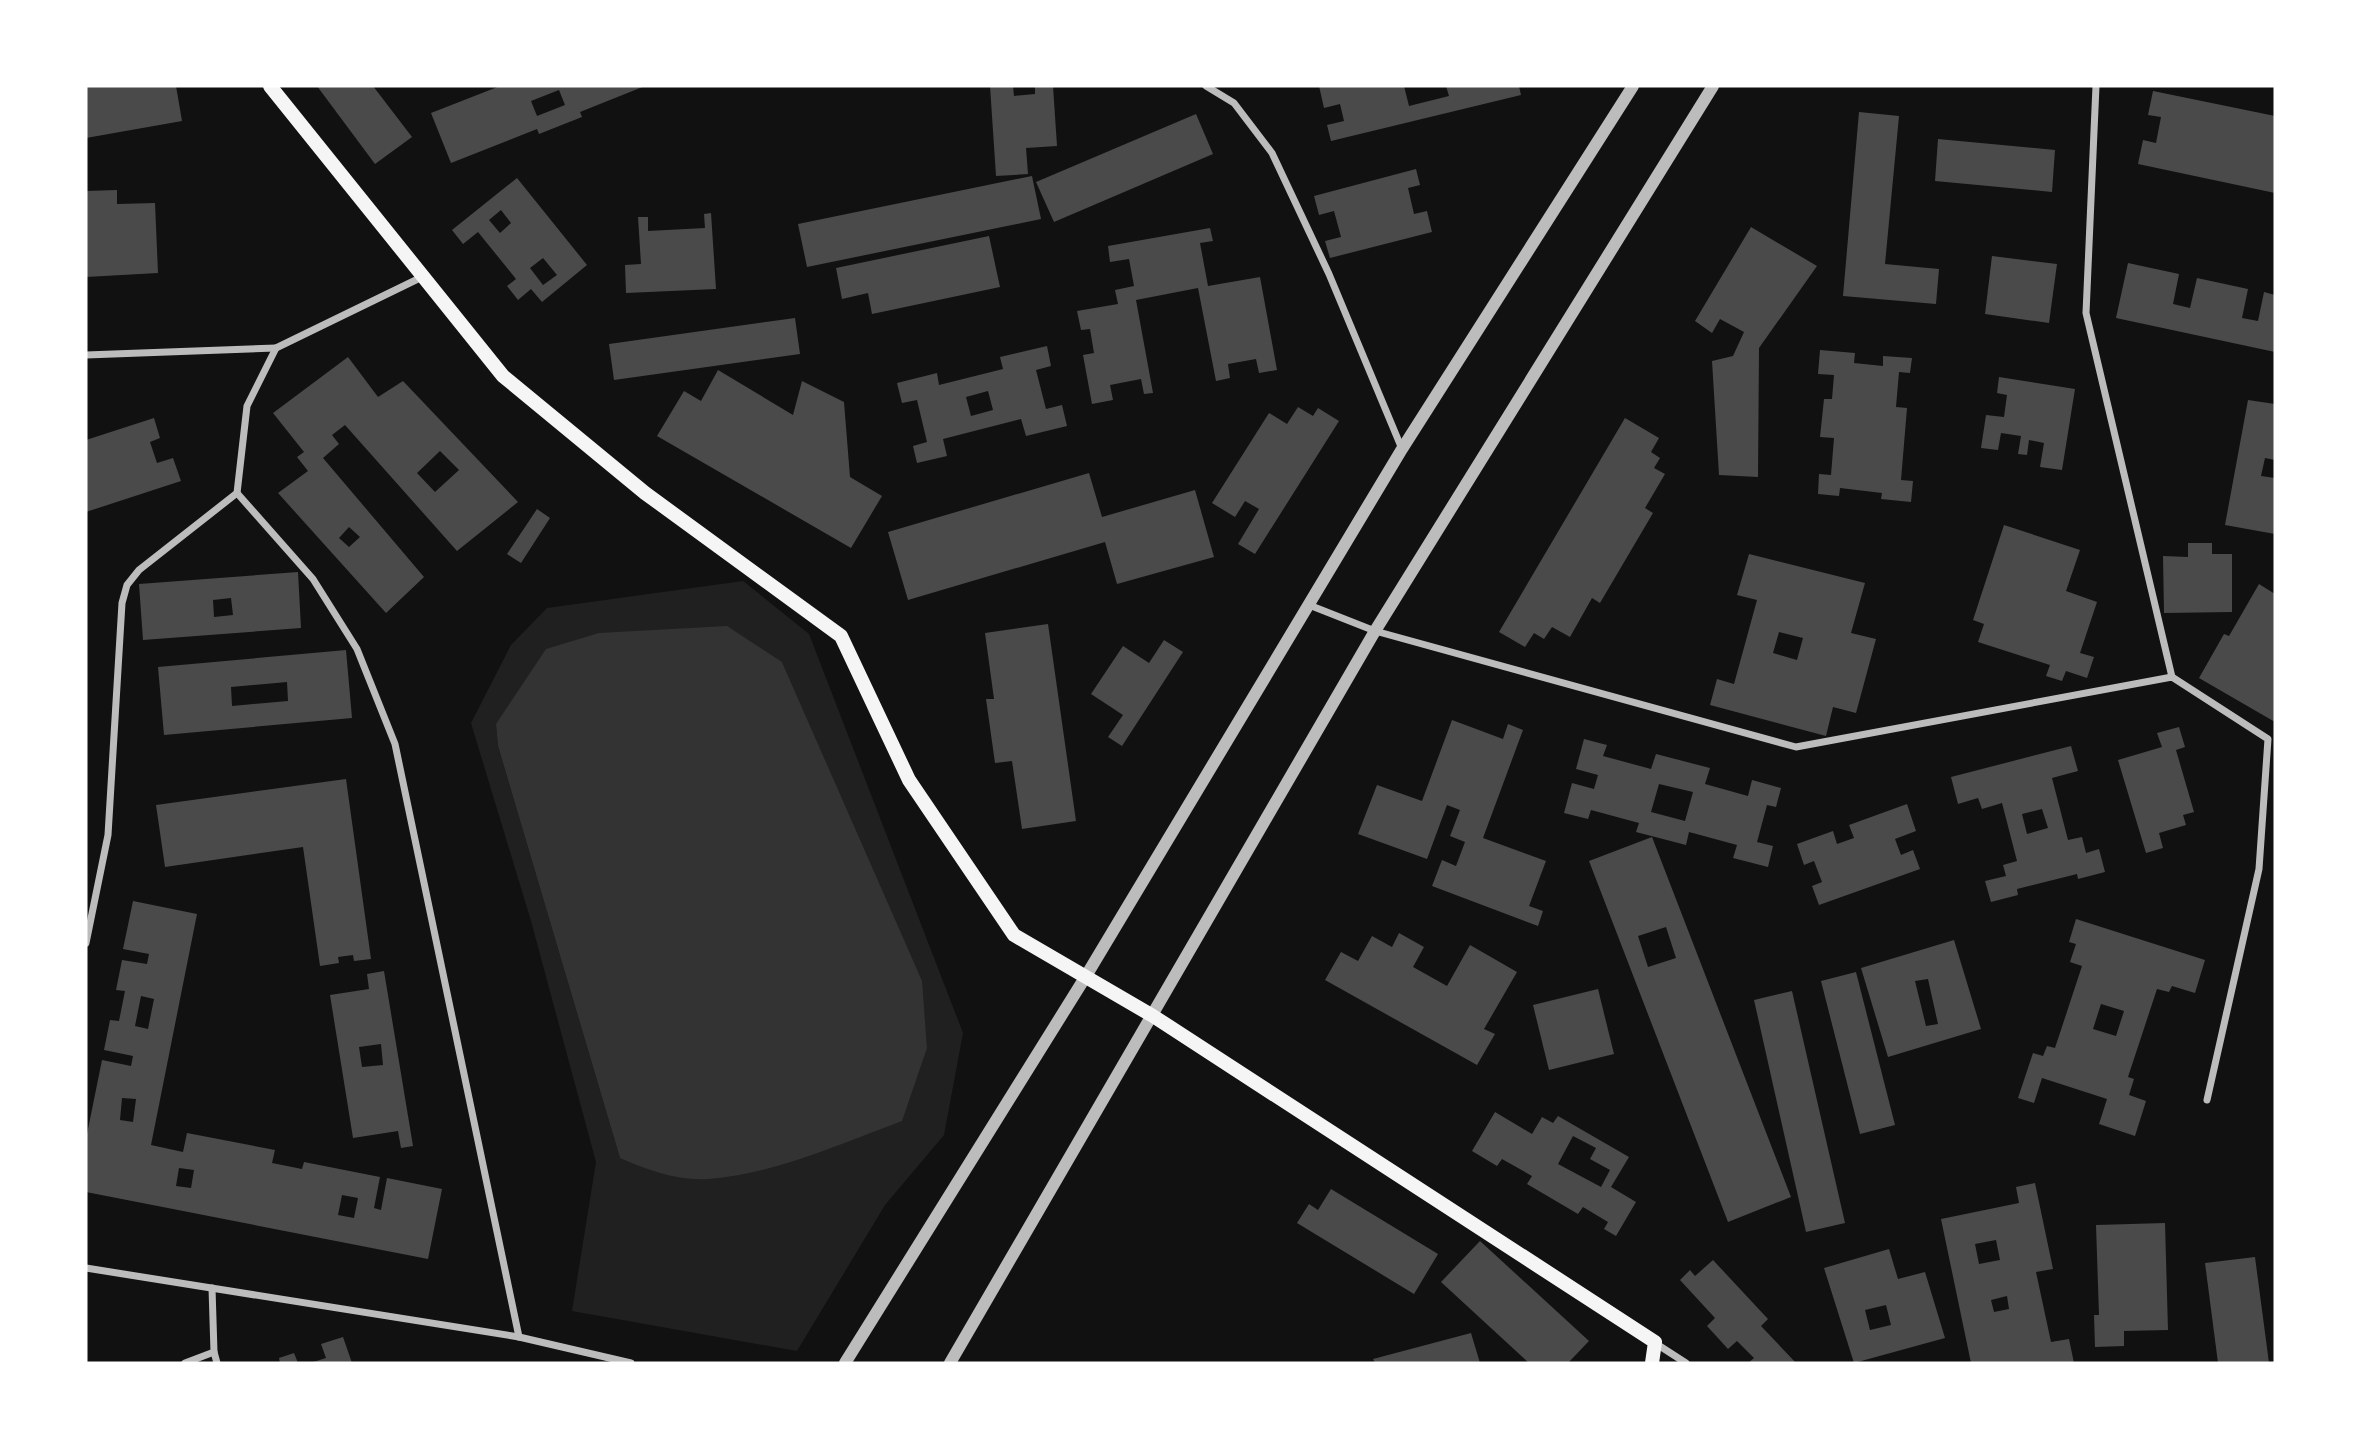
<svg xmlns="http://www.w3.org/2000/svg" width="2361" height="1449" font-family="Commissioner,sans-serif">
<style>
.green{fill:#202020;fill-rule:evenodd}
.water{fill:#333}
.building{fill:#4a4a4a;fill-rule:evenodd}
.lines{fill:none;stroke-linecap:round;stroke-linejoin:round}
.minor{stroke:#bcbcbc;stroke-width:7}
.tertiary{stroke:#bcbcbc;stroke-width:12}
.secondary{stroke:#f5f5f5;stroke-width:14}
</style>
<rect width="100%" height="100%" fill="#111"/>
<path class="green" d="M743,581L809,634L963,1033L944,1135L885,1205L797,1351L572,1311L596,1162L531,921L471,723L511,645L547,608ZM782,662L921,981L927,1048L620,1158L498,746L496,724Z"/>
<path class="water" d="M727,626L782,662L922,981L927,1048L902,1121C840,1144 774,1174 708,1179C678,1181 647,1170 620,1158L498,746L496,724L546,649L599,633Z"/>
<g class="building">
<polygon points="86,86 176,86 182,121 86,138"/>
<polygon points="317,86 373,86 412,137 375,164"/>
<path d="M500,86H645L580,112L582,117L539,134L537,129L451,163L431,113ZM559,90L565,105L537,116L531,101Z"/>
<polygon points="990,86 1013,86 1014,96 1035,94 1035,86 1053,86 1057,146 1026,148 1028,174 996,176"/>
<polygon points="1319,86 1404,86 1409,106 1449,96 1446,86 1519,86 1521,95 1331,141 1327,125 1344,121 1340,104 1324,108"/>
<polygon points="2153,91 2275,116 2275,193 2138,164 2143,140 2156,143 2161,117 2148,115"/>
<polygon points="1859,112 1899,116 1885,264 1939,269 1936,304 1843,296"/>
<polygon points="1196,114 1213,154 1054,222 1036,182"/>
<polygon points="1938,139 2055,150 2052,192 1935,181"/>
<polygon points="1416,169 1420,185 1408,188 1414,214 1427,211 1432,232 1330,258 1325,241 1341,237 1334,211 1319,215 1314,196"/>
<polygon points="1032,176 1041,219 807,267 798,224"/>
<path d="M517,178L587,265L542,302L531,289L518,300L507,286L516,279L478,232L463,244L452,230ZM501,210L511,223L500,233L489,220ZM543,258L557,275L543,285L530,268Z"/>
<polygon points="117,190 117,204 155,203 158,273 86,277 86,191"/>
<polygon points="711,213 716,289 626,293 625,265 641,264 638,217 648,217 648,231 705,228 704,214"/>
<polygon points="1751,227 1817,266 1759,348 1758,477 1719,475 1712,361 1733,356 1744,332 1720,319 1712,333 1695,321"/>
<polygon points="1210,228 1213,241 1200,243 1208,286 1260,277 1277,370 1259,373 1256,359 1228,364 1230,378 1216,381 1198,288 1136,300 1153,393 1144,394 1141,379 1110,385 1113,400 1092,404 1083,355 1094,353 1090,329 1081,330 1077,311 1118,304 1115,290 1134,286 1129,259 1110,262 1108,246"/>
<polygon points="989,236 1000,287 872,314 868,293 842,299 836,268"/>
<polygon points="1992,256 2057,264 2049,323 1985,314"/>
<polygon points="2128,263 2179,274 2173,304 2190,308 2197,278 2248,289 2242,318 2258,321 2264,292 2275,295 2275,352 2116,318"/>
<polygon points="795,318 800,354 614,380 609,344"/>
<path d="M1047,346L1051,366L1036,370L1046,409L1062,405L1067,426L1026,436L1021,419L943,439L947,456L917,463L913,446L927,442L917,400L902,403L897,383L937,373L939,385L1003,369L1000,357ZM988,391L993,410L971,416L966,397Z"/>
<polygon points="1820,350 1855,353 1854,363 1883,366 1883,356 1912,358 1910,373 1899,372 1896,407 1907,408 1901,480 1913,481 1911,502 1881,499 1882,493 1840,488 1839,496 1818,494 1819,474 1831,475 1834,438 1820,437 1824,399 1832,399 1834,375 1818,374"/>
<path d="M348,357L378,397L403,381L518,502L457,551L345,425L332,435L339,444L323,458L424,577L386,613L278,493L308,471L297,457L304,452L273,413ZM440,451L459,470L435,492L417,473ZM349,527L360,537L349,547L339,538Z"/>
<polygon points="718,370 793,415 802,381 844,402 850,477 882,496 851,548 657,436 684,391 701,401"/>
<polygon points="1999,377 2075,389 2062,470 2040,467 2044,443 2029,440 2027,455 2018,454 2021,436 2001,433 1998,450 1981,448 1986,415 2004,417 2007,395 1997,393"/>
<polygon points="2248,400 2275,404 2275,460 2265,458 2261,476 2275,478 2275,534 2225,525"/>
<polygon points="1298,407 1313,416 1318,408 1339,421 1255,554 1238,544 1259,509 1245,501 1235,517 1212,503 1269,413 1287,424"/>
<polygon points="154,418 160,438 150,442 157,463 173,458 181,481 86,512 86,440"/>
<polygon points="1625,418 1659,438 1651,452 1660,458 1654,468 1665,474 1645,508 1653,513 1600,603 1592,598 1570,637 1552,627 1544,639 1534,633 1525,647 1499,632"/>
<polygon points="1089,473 1102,517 1195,490 1214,557 1117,584 1105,542 908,600 888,532"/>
<polygon points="537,509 550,518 521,563 507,554"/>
<polygon points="2004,525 2080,550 2066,591 2097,602 2080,653 2094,657 2087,678 2066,671 2062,681 2046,676 2050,665 1978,642 1984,624 1973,620"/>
<polygon points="2188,543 2212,543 2212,554 2232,554 2232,612 2164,613 2163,556 2188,557"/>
<path d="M1749,554L1865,583L1851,633L1876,639L1856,713L1833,707L1826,736L1710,705L1717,679L1734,684L1757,600L1737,595ZM1779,632L1803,638L1797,660L1773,653Z"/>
<path d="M298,572L301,628L143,640L139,584ZM231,598L233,615L214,617L213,600Z"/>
<polygon points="2259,584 2275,594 2275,722 2199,678 2224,634 2229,636"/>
<polygon points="1048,624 1076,821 1022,829 1012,761 995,763 986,699 994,699 985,633"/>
<polygon points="1164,640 1183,652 1122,746 1108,737 1123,715 1091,694 1123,646 1149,663"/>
<path d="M346,650L352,718L164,735L158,667ZM287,682L288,701L232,706L231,687Z"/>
<polygon points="1452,720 1503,739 1508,724 1523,730 1483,838 1546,861 1529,906 1543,911 1538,926 1432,886 1442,860 1456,866 1465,842 1450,836 1460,810 1447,805 1427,859 1358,834 1377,785 1422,801"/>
<polygon points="2179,727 2185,747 2176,750 2194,812 2183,815 2186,825 2159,833 2163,848 2146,853 2118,760 2162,747 2157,733"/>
<path d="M1584,739L1607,745L1603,756L1651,769L1656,754L1710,768L1705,784L1748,796L1752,780L1781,788L1776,807L1767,805L1757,842L1773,846L1768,867L1733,858L1737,845L1689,832L1686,845L1636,832L1639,823L1591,810L1588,819L1564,813L1572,783L1594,789L1598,775L1576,769ZM1659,784L1693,792L1685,821L1651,812Z"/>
<path d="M2071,746L2078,771L2052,778L2068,840L2082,837L2086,853L2099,849L2105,872L2078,879L2077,874L2017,889L2018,895L1991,902L1985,881L2006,876L2003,865L2017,861L2002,803L1982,809L1978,798L1958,804L1951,777ZM2042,809L2048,828L2027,834L2022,814Z"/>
<polygon points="346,779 371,959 354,961 353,955 338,957 339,963 320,966 303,847 165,867 156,805"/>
<polygon points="1907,804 1916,831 1895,839 1901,855 1913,850 1920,869 1819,905 1812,886 1822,882 1814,861 1804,865 1797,844 1833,831 1837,844 1854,838 1849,825"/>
<path d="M1652,837L1791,1197L1728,1222L1589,861ZM1666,927L1676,958L1648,967L1638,936Z"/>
<path d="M133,901L197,914L151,1145L183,1152L187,1133L275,1150L272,1163L302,1169L304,1162L380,1177L374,1208L381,1210L387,1178L442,1189L428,1259L86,1192V1139L102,1060L131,1066L133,1056L104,1050L110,1020L119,1021L125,991L116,990L122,960L147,964L149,954L123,949ZM141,996L154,999L148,1029L135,1026ZM122,1098L136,1099L133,1122L120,1120ZM179,1168L194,1170L191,1188L176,1186ZM342,1195L358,1198L354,1218L338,1215Z"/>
<path d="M2076,919L2205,960L2195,993L2172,986L2169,992L2157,989L2128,1077L2134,1079L2129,1095L2146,1101L2135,1136L2099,1124L2107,1099L2042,1078L2034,1103L2018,1098L2033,1053L2043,1056L2047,1046L2055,1048L2082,966L2070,962L2076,944L2069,942ZM2101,1004L2124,1011L2116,1036L2093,1029Z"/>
<polygon points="1399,933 1424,947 1413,967 1447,986 1470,945 1517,972 1484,1029 1495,1034 1477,1065 1325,980 1341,952 1358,961 1372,936 1392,947"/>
<path d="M1954,940L1981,1029L1888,1057L1861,968ZM1928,979L1938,1024L1926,1026L1915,981Z"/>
<path d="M384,971L413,1146L401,1148L398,1131L353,1138L330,995L369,989L367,974ZM381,1044L383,1065L362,1067L359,1047Z"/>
<polygon points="1856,972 1895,1125 1860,1134 1821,981"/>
<polygon points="1598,989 1614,1054 1549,1070 1533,1005"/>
<polygon points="1792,991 1845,1223 1806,1232 1754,1000"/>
<path d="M1495,1112L1532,1134L1542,1117L1553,1123L1558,1116L1629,1157L1611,1187L1636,1202L1616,1236L1604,1229L1608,1222L1583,1207L1578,1214L1527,1184L1532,1176L1502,1159L1497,1166L1472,1151ZM1573,1136L1596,1148L1590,1159L1610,1170L1601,1187L1558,1164Z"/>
<path d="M2035,1183L2053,1269L2036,1272L2051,1342L2069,1339L2074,1363H1971L1941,1219L2019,1203L2016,1187ZM1996,1240L2000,1260L1979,1264L1975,1244ZM2007,1296L2009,1309L1994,1312L1991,1300Z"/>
<polygon points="1331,1189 1438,1254 1414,1294 1297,1223 1309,1204 1318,1210"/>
<polygon points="2165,1223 2168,1330 2124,1331 2124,1346 2095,1347 2094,1315 2099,1315 2096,1225"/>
<polygon points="1480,1241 1589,1341 1568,1363 1529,1363 1441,1282"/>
<path d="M1889,1249L1898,1279L1925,1272L1945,1338L1854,1363L1824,1268ZM1886,1305L1891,1325L1870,1330L1865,1310Z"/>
<polygon points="2255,1257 2269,1363 2218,1363 2205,1263"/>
<polygon points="1713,1260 1768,1319 1761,1326 1796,1363 1748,1363 1754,1358 1737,1341 1728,1349 1707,1326 1715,1318 1680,1280 1690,1270 1695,1276"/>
<polygon points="1471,1333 1480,1363 1375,1363 1373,1359"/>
<polygon points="343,1337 352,1363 310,1363 326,1358 321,1344"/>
<polygon points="294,1353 298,1363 280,1363 279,1358"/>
</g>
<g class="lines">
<g class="minor">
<polyline points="1206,86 1234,103 1272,153 1329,274 1402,449"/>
<polyline points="2096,86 2086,313 2172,677"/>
<polyline points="86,355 276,348"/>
<polyline points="237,493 313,579 357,649 395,744 519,1337"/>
<polyline points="1309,605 1375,631 1796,747 2172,677 2268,739 2259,869 2207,1100"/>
<polyline points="86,943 108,835 122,603 127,585 139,570 237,493 247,406 276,348 422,277"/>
<polyline points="86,1268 519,1337 631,1363"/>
<polyline points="1655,1343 1686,1363"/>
<polyline points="214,1352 217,1363"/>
<polyline points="185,1363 214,1352 212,1288"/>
</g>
<g class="tertiary">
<polyline points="845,1363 1086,976 1402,449 1633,86"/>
<polyline points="950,1363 1375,631 1713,86"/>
</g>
<polyline class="secondary" points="270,86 503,376 645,493 841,636 909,780 1014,935 1153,1016 1655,1342 1652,1363"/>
</g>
<rect width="2361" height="1449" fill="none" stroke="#ffffff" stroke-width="175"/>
</svg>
